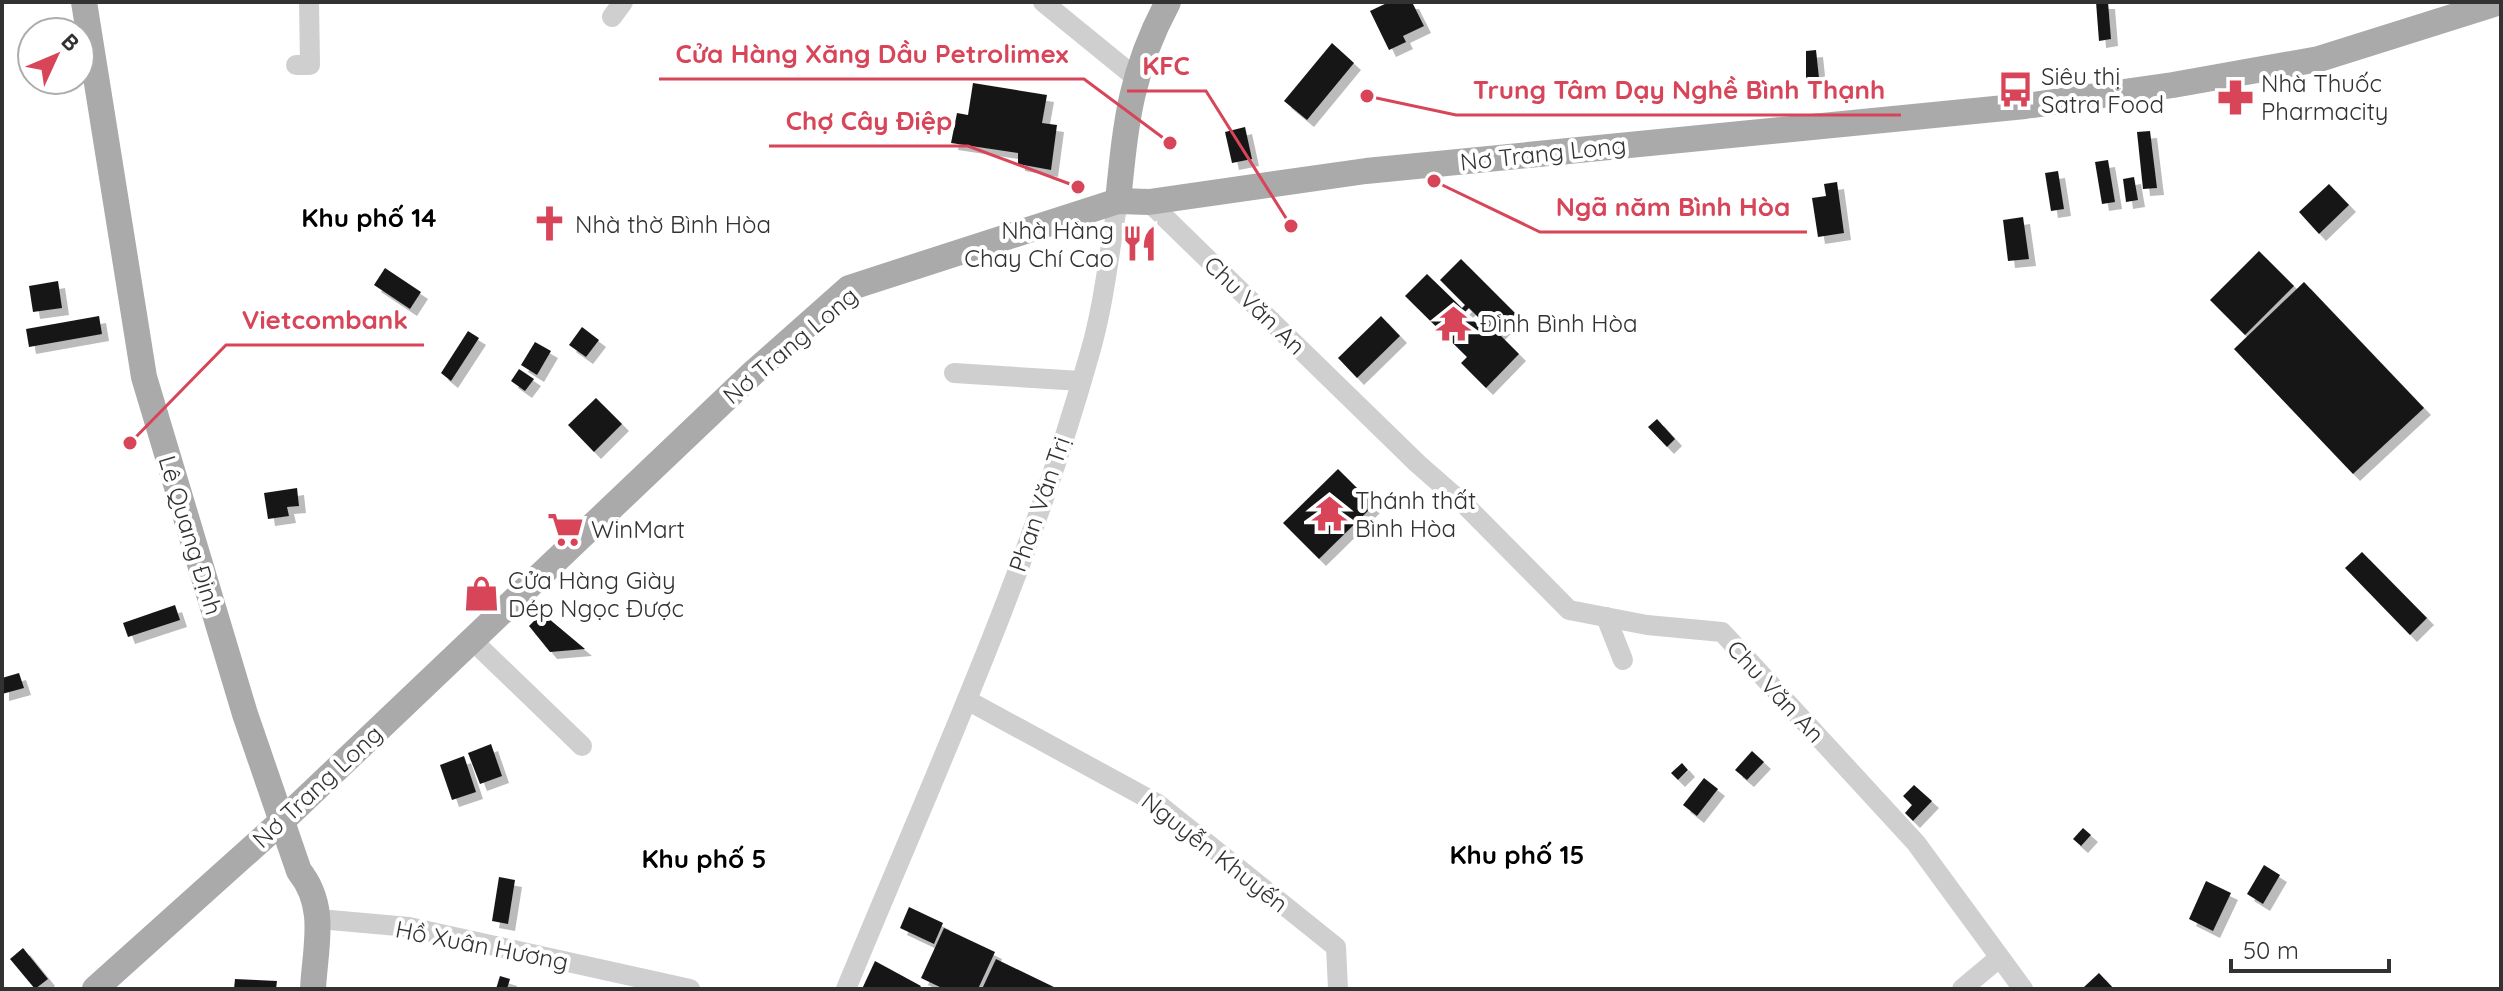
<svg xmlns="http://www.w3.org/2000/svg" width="2503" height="991" font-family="Quicksand,sans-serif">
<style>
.building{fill:#191919;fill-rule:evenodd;filter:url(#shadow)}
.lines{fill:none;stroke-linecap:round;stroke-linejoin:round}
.minor{stroke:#cfcfcf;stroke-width:20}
.major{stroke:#aaa;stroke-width:26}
.labels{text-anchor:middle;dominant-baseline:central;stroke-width:8;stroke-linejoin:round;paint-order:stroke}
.poi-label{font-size:24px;fill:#323232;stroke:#fff;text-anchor:start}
.street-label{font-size:24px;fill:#323232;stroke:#fff}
.neighbourhood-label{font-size:26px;font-weight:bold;fill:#000;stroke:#fff}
.leader{fill:none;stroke:#d84559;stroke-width:3}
.callout-dot{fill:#d84559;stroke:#fff;stroke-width:3}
.callout-label{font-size:26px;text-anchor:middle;font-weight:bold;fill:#d84559;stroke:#fff;stroke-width:8;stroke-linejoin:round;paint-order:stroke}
</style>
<defs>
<filter id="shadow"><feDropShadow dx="7" dy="7" stdDeviation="0" flood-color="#0004"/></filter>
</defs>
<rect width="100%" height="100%" fill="#fff"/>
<g class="building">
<polygon points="1389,2 1412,2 1424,26 1403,36 1406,42 1389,50 1370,11"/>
<polygon points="2096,2 2108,2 2111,39 2099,41"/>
<polygon points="1332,43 1354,63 1307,120 1284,101"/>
<polygon points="1816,50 1819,78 1806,79 1806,51"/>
<polygon points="973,83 1047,95 1042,123 1057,125 1051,170 1018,164 1018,153 951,143 957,113 968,115"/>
<polygon points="1245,127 1252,159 1232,163 1225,132"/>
<polygon points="2150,131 2157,188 2143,189 2137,132"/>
<polygon points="2108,160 2115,202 2102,204 2095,162"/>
<polygon points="2058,171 2064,209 2051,211 2045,173"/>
<polygon points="2134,177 2138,200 2126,202 2123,179"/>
<polygon points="1837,182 1844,233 1818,237 1812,198 1826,196 1824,184"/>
<polygon points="2329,184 2349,205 2319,234 2299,212"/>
<polygon points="2023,217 2029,259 2008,261 2003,220"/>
<polygon points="2259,251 2294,286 2245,335 2210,300"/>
<path d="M1461,259L1516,314L1498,333L1519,354L1486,388L1461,363L1467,357L1405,296L1427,274L1462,308L1465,305L1440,280ZM1469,308L1492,331L1488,335L1465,312Z"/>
<polygon points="385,268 421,292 410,309 374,285"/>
<polygon points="58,281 62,308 33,312 29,286"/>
<polygon points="2304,282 2424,408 2353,474 2234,349"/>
<polygon points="99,316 102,334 29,347 26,329"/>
<polygon points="1381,316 1400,336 1357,378 1338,358"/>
<polygon points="582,327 599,340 586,357 569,345"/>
<polygon points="468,331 479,338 451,381 441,373"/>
<polygon points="535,342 551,351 537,375 521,365"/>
<polygon points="519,369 534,379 525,391 511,381"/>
<polygon points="596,398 622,424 594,452 568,425"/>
<polygon points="1657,419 1675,439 1667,447 1648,427"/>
<polygon points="1338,469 1374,505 1319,559 1283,523"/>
<polygon points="297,488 299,506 287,507 289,516 268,519 264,493"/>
<polygon points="2362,552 2427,618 2410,635 2345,568"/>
<polygon points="175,605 180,620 128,637 123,623"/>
<polygon points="542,613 585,649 550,652 529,626"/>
<polygon points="19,673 24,688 2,694 2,678"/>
<polygon points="491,744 502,776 480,784 468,753"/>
<polygon points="1752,751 1764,762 1747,780 1735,770"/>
<polygon points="464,756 476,792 452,800 440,765"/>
<polygon points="1682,763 1688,770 1678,780 1671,773"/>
<polygon points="1704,778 1718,789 1697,816 1683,805"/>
<polygon points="1914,785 1932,801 1913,821 1905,813 1912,805 1903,796"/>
<polygon points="2083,828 2091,835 2081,846 2073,839"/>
<polygon points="2264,865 2280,875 2263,904 2247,894"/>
<polygon points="499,877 515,880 508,924 492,921"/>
<polygon points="2206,881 2231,893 2213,931 2189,919"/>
<polygon points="909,907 943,923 934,944 900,928"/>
<polygon points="944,928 995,952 978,989 944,989 921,978"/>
<polygon points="23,948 48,979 35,989 10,959"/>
<polygon points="996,959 1058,989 982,989"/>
<polygon points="875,961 921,986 919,989 862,989"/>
<polygon points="2099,973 2114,989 2084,987"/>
<polygon points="500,976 510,979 507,989 496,989"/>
<polygon points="235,979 277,981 276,989 234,989"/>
</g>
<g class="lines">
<g class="minor">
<polyline points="1043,2 1135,77"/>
<polyline points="612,17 623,2"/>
<polyline points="296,65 310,65 309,2"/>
<polyline points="1149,202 1418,464 1466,506 1569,610 1647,625 1722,632 1916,843 2023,989"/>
<polyline points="954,373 1081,381"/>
<polyline points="1606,617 1623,660"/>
<polyline points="472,640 582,746"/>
<polyline points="967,700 1158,804 1336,947 1338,989"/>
<polyline points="319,919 409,927 690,989"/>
<path d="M846,989C932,780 1028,573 1089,356C1104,306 1109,252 1118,201"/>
<polyline points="1962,989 1999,958"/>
</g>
<g class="major">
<path d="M84,2L144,377L245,714L299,871C328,907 315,947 313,989"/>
<path d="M1118,201C1126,122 1130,73 1168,2"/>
<polyline points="95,989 282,821 753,373 849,288 1118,201 1149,202 1366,171 2025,106 2173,85 2319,59 2500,2"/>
</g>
</g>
<defs>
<symbol id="bus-bare" viewBox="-9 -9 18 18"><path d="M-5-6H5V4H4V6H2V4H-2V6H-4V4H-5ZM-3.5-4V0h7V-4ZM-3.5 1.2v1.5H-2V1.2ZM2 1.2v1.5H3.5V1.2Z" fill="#d84559" stroke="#fff" stroke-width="2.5" paint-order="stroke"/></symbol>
<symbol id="pharmacy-bare" viewBox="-9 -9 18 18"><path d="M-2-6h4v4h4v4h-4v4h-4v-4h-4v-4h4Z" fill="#d84559" stroke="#fff" stroke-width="2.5" paint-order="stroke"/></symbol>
<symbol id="church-bare" viewBox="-9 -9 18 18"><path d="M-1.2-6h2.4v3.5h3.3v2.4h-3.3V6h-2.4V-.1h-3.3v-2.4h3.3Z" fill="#d84559" stroke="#fff" stroke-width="2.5" paint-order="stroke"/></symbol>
<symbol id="restaurant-bare" viewBox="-9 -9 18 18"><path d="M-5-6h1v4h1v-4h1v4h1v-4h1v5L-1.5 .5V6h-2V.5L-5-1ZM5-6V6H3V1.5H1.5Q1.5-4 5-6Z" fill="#d84559" stroke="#fff" stroke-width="2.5" paint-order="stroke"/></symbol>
<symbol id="temple-bare" viewBox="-9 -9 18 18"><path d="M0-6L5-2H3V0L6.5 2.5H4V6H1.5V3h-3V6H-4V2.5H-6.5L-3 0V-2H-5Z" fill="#d84559" stroke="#fff" stroke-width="2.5" paint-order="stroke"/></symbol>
<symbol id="supermarket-bare" viewBox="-9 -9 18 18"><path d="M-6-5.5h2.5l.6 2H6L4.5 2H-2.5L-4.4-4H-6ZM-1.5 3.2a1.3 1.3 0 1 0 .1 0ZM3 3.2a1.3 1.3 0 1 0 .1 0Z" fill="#d84559" stroke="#fff" stroke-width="2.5" paint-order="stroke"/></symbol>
<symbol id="shop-bare" viewBox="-9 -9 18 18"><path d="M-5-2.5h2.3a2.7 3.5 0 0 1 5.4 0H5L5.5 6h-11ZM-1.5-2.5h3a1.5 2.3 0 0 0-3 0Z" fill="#d84559" stroke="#fff" stroke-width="2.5" paint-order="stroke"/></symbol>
</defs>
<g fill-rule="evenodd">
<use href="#bus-bare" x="1990" y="64" width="51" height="51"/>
<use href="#pharmacy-bare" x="2210" y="72" width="51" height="51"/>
<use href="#church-bare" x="524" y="198" width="51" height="51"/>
<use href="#restaurant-bare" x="1114" y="218" width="51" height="51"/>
<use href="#temple-bare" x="1428" y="298" width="51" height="51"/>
<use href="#temple-bare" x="1304" y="488" width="51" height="51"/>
<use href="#supermarket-bare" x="540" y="504" width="51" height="51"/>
<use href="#shop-bare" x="456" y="568" width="51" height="51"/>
</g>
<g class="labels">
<g class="poi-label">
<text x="2041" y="76">Siêu thị<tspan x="2041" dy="28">Satra Food</tspan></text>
<text x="2261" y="83">Nhà Thuốc<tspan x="2261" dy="28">Pharmacity</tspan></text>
<text x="575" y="224">Nhà thờ Bình Hòa</text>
<text x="1114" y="230" text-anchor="end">Nhà Hàng<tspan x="1114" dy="28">Chay Chí Cao</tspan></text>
<text x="1480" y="323">Đình Bình Hòa</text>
<text x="1355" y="500">Thánh thất<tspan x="1355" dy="28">Bình Hòa</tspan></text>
<text x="591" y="529">WinMart</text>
<text x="508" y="580">Cửa Hàng Giày<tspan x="508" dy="28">Dép Ngọc Được</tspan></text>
</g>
<g class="street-label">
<text transform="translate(1543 153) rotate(-6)">Nơ Trang Long</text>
<text transform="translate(1255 305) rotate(44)">Chu Văn An</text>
<text transform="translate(790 345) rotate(-40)">Nơ Trang Long</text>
<text transform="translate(1039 504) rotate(-71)">Phan Văn Trị</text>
<text transform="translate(191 535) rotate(73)">Lê Quang Định</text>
<text transform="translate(1776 691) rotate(47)">Chu Văn An</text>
<text transform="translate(317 786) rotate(-43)">Nơ Trang Long</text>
<text transform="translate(1215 852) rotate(38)">Nguyễn Khuyến</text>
<text transform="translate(482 945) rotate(11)">Hồ Xuân Hương</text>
</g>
<g class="neighbourhood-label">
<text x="369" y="217">Khu phố 14</text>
<text x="1517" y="854">Khu phố 15</text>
<text x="704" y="858">Khu phố 5</text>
</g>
</g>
<path class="leader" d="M1170 143L1084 79H659M1291 226L1206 91H1127M1367 96L1456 115H1901M1078 187L968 146H769M1434 181L1540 232H1807M130 443L226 345H424"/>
<g class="callout-dot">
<circle cx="1170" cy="143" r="8"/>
<circle cx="1291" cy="226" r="8"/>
<circle cx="1367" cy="96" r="8"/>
<circle cx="1078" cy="187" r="8"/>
<circle cx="1434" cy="181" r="8"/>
<circle cx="130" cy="443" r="8"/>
</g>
<g class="callout-label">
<text x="872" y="63">Cửa Hàng Xăng Dầu Petrolimex</text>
<text x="1166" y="75">KFC</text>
<text x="1679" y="99">Trung Tâm Dạy Nghề Bình Thạnh</text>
<text x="869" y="130">Chợ Cây Điệp</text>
<text x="1673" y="216">Ngã năm Bình Hòa</text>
<text x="325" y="329">Vietcombank</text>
</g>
<rect width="2503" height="991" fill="none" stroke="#323232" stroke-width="8"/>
<g transform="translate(56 56) rotate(46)"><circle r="38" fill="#ffffff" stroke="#adadad" stroke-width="2"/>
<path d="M0-6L14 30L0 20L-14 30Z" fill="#d84559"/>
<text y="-12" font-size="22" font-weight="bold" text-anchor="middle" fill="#323232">B</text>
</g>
<path d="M2231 959v12h158v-12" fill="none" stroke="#323232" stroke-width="4"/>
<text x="2243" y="959" font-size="24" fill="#323232" stroke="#ffffff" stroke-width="6" paint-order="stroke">50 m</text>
</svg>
